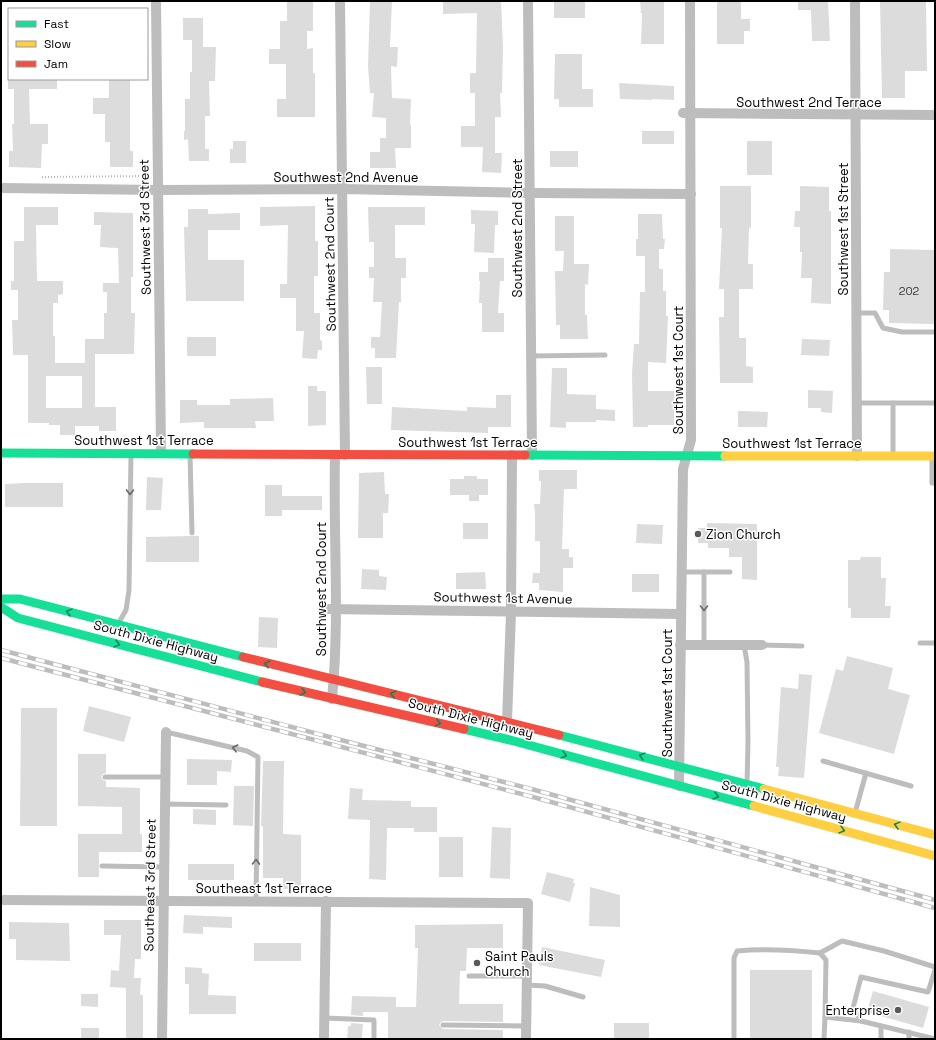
<svg xmlns="http://www.w3.org/2000/svg" width="936" height="1040" font-family="'Space Grotesk',sans-serif">
<style>
.building{fill:#dcdcdc;fill-rule:evenodd}
.lines{fill:none;stroke-linecap:round;stroke-linejoin:round}
.path{stroke:#b8b8b8;stroke-width:2;stroke-dasharray:1 2;stroke-linecap:butt}
.lane{stroke:#bdbdbd;stroke-width:5}
.street{stroke:#bdbdbd;stroke-width:10}
.fast{stroke:#16e098;stroke-width:9}
.slow{stroke:#ffcf43;stroke-width:9}
.jam{stroke:#f24e42;stroke-width:9}
.rail-casing{stroke:#bdbdbd;stroke-width:4.5}
.rail{stroke:#fff;stroke-width:3;stroke-dasharray:9;stroke-linecap:butt}
.oneway{stroke:#686868}
.oneway2{stroke:#0d865b}
.poi-dot{fill:#595959;stroke:#fff;stroke-width:1.5}
.labels{text-anchor:middle;dominant-baseline:central;stroke-width:3;stroke-linejoin:round;paint-order:stroke}
.number-label{font-size:11px;fill:#373737}
.street-label{font-size:13px;fill:#000;stroke:#fff}
.poi-label{font-size:13px;fill:#000;stroke:#fff;text-anchor:start}
</style>
<rect width="100%" height="100%" fill="#fff"/>
<g class="building">
<polygon points="287,1 313,1 313,31 307,31 307,49 313,48 313,73 315,73 315,117 277,117 277,99 286,99 286,64 269,64 269,49 280,49 280,21 287,21"/>
<polygon points="370,1 392,1 390,47 398,47 397,67 391,66 392,98 411,99 410,125 411,125 411,148 395,148 396,168 370,168 370,152 380,152 380,138 386,138 386,118 372,117 374,93 370,93 368,66"/>
<polygon points="443,1 501,1 503,47 502,93 500,93 501,117 495,117 495,153 502,153 501,173 482,172 483,147 461,147 461,126 475,126 475,93 470,93 470,73 476,73 477,13 443,14"/>
<rect x="554" y="1" width="31" height="17"/>
<polygon points="640,1 664,1 664,44 641,44 642,13 641,13"/>
<polygon points="717,1 741,1 741,19 750,19 750,31 744,31 744,44 717,44"/>
<polygon points="798,1 828,1 830,41 812,41 811,10 798,10"/>
<polygon points="880,1 926,1 927,71 905,71 905,98 882,98"/>
<polygon points="183,18 203,18 203,47 216,47 215,81 209,81 210,116 205,116 205,149 209,149 209,161 189,161 188,139 184,140 184,131 185,131 185,99 190,99 190,72 192,72 192,40 183,40"/>
<polygon points="555,54 582,54 582,89 593,89 593,107 559,107 559,99 554,99"/>
<polygon points="8,79 57,79 57,89 29,89 30,124 48,124 48,144 42,144 41,168 9,167 9,151 13,151 12,124 14,124 14,89 8,89"/>
<polygon points="109,79 130,79 130,151 133,151 133,167 110,167 110,142 105,142 105,114 93,114 93,98 109,98"/>
<polygon points="619,83 674,86 674,100 652,99 652,100 620,99"/>
<rect x="642" y="131" width="32" height="13"/>
<polygon points="233,141 246,141 246,163 230,163 230,149 233,149"/>
<rect x="747" y="141" width="25" height="34"/>
<rect x="550" y="151" width="28" height="16"/>
<polygon points="720,186 751,186 751,228 749,228 748,264 753,264 753,289 739,289 739,338 746,338 746,366 753,367 753,383 720,383 719,317 724,317 724,289 719,289 722,228 720,228"/>
<polygon points="800,186 829,187 829,211 831,211 831,304 811,303 812,278 801,278 802,252 800,252 800,227 794,227 795,211 800,211"/>
<polygon points="315,206 315,241 318,241 318,276 314,276 314,313 320,313 320,340 322,341 322,350 318,350 317,359 302,358 304,331 296,331 296,298 280,298 280,284 287,284 288,225 260,226 260,207"/>
<path d="M24,207H58V225H36L37,281H63V294L58,295V303H53V336H55V363H85V339H104V313H107V292H103V283H119L118,248L100,247L101,225H94V212L133,213V277H131V313H135L134,354H95V407H116V431H99V426H75V435H60V425H49V423H28V355H13L12,320H18V290H11V281H14V241H24ZM46,376H82V408H46Z"/>
<polygon points="368,207 425,207 425,225 395,225 395,258 406,258 406,278 401,278 401,302 399,302 396,358 375,358 375,348 371,348 371,337 380,337 382,302 373,302 374,278 369,278 369,267 374,267 374,242 369,242"/>
<polygon points="188,209 208,209 208,214 240,213 240,230 208,230 208,260 244,260 244,301 186,301 184,227 188,227"/>
<polygon points="471,210 498,211 498,225 495,225 494,253 474,252 475,224 471,224"/>
<polygon points="638,214 662,214 663,239 665,239 664,249 659,249 659,269 663,269 663,291 666,291 666,316 668,316 666,363 648,362 648,391 674,391 674,425 648,425 648,427 633,427 632,373 634,344 639,344 640,292 645,292 645,256 636,256 636,239 638,239"/>
<polygon points="555,216 574,216 574,264 589,264 588,285 585,284 585,315 587,315 588,339 560,339 560,325 556,325 555,271 563,271 564,251 555,251"/>
<polygon points="890,249 935,250 935,324 889,323 889,310 883,310 884,272 890,272"/>
<polygon points="488,258 504,258 504,281 500,281 498,313 504,313 504,332 482,332 482,303 479,303 480,281 479,281 479,272 488,272"/>
<rect x="187" y="337" width="29" height="19"/>
<polygon points="802,339 830,340 829,356 801,355"/>
<polygon points="366,367 382,367 382,404 367,404"/>
<polygon points="552,368 567,368 567,394 596,395 596,409 615,410 615,421 596,420 596,422 566,422 566,428 550,427"/>
<polygon points="308,386 317,386 317,391 326,391 326,425 308,426"/>
<polygon points="808,390 833,391 832,413 821,412 821,408 808,408"/>
<polygon points="496,395 511,395 511,427 488,427 488,433 391,430 392,407 467,411 467,407 496,408"/>
<polygon points="273,398 274,421 255,421 256,428 204,428 204,422 180,423 180,400 197,400 197,405 230,405 230,399"/>
<polygon points="738,411 768,412 767,427 738,427"/>
<polygon points="539,470 577,470 577,489 564,489 562,549 569,549 569,557 573,557 573,568 563,568 563,592 539,590 539,583 532,583 533,573 540,573 540,541 535,541 535,513 534,504 540,504 541,481 539,481"/>
<polygon points="384,472 385,494 389,494 388,513 383,513 383,538 358,538 359,473"/>
<polygon points="464,476 477,476 477,479 488,479 488,495 479,495 479,501 469,501 469,495 450,495 450,479 464,479"/>
<polygon points="147,477 163,478 161,510 146,510"/>
<polygon points="24,483 63,483 63,507 5,507 5,484"/>
<polygon points="265,485 282,485 282,496 322,496 322,510 282,510 282,516 265,516"/>
<rect x="463" y="523" width="25" height="16"/>
<polygon points="707,523 757,524 757,580 742,579 742,557 729,557 729,548 708,548 708,543 698,543 698,528 707,528"/>
<polygon points="637,524 663,525 662,544 636,543"/>
<polygon points="190,536 199,536 199,562 146,562 146,537"/>
<polygon points="861,557 881,557 881,578 886,578 885,606 891,606 890,618 851,618 851,608 848,608 848,560 860,560"/>
<polygon points="362,569 379,570 379,576 387,577 386,590 361,589"/>
<polygon points="485,572 486,589 456,589 456,573"/>
<rect x="632" y="574" width="27" height="18"/>
<polygon points="259,617 278,618 277,648 258,647"/>
<polygon points="847,656 893,668 888,689 910,695 894,754 819,733 836,669 843,671"/>
<polygon points="799,674 812,675 804,778 778,776 779,767 776,767 781,687 798,689"/>
<polygon points="89,706 131,717 124,742 83,731"/>
<polygon points="21,708 57,708 57,826 20,826"/>
<polygon points="78,754 106,754 106,773 103,774 101,777 103,780 106,781 106,787 140,788 140,834 142,834 142,852 99,852 99,877 78,877 78,834 122,834 122,807 78,806"/>
<polygon points="187,759 232,760 231,772 217,771 217,785 187,785"/>
<polygon points="263,761 284,761 283,834 301,835 301,889 283,889 283,878 263,878 263,826 261,826"/>
<polygon points="234,786 254,786 253,826 233,825"/>
<polygon points="350,788 363,789 362,800 411,801 411,807 437,807 437,832 414,832 414,828 387,828 386,880 369,879 370,820 348,819"/>
<polygon points="193,809 216,810 216,825 193,824"/>
<polygon points="492,827 511,828 510,879 490,878"/>
<rect x="439" y="837" width="24" height="40"/>
<rect x="188" y="864" width="46" height="16"/>
<polygon points="547,872 574,879 573,883 575,883 570,902 541,894"/>
<polygon points="590,887 620,895 620,927 589,926"/>
<polygon points="184,915 232,917 232,928 203,927 203,934 183,933"/>
<polygon points="104,920 141,920 141,959 135,959 134,978 141,978 140,995 143,995 143,1039 126,1039 126,988 110,987 111,970 119,971 121,935 104,935"/>
<polygon points="9,922 69,923 70,961 16,960 16,939 9,939"/>
<polygon points="503,924 503,948 467,948 466,971 460,971 459,1004 503,1004 503,1022 443,1021 440,1023 439,1025 443,1029 503,1030 503,1039 388,1039 388,1012 363,1012 363,1016 351,1015 352,996 396,997 396,1007 416,1007 418,948 415,948 415,925"/>
<rect x="254" y="943" width="47" height="18"/>
<polygon points="542,947 605,960 601,977 539,965"/>
<polygon points="185,967 202,968 202,973 209,974 208,995 236,996 236,1014 189,1014 189,984 185,984"/>
<rect x="750" y="970" width="62" height="69"/>
<polygon points="873,991 929,1007 923,1028 867,1012"/>
<polygon points="81,994 98,994 98,1007 81,1006"/>
<polygon points="351,1023 363,1024 362,1039 347,1039 348,1026 351,1026"/>
<rect x="614" y="1023" width="35" height="16"/>
<rect x="81" y="1028" width="18" height="11"/>
</g>
<g class="lines">
<polyline class="path" points="42,177 148,176"/>
<g class="lane">
<polyline points="857,313 875,313 883,328 902,332 935,332"/>
<polyline points="531,356 605,355"/>
<polyline points="857,403 935,403"/>
<polyline points="190,454 192,533"/>
<polyline points="893,456 893,403"/>
<polyline points="932,457 932,483 935,483"/>
<polyline points="681,572 730,572"/>
<polyline points="704,572 704,645"/>
<polyline points="118,624 126,610 129,590 131,454"/>
<polyline points="920,643 935,643"/>
<polyline points="744,645 747,662 748,742 747,784"/>
<polyline points="762,645 802,646"/>
<polyline points="166,732 247,751 258,757 256,901"/>
<polyline points="823,761 911,786"/>
<polyline points="105,777 165,777"/>
<polyline points="164,804 226,805"/>
<polyline points="855,813 866,773"/>
<polyline points="102,866 163,867"/>
<polyline points="820,953 842,941 884,951 935,967"/>
<polyline points="935,970 928,992 861,977 853,1008 861,1021 935,1039"/>
<polyline points="469,976 527,976"/>
<polyline points="527,985 545,986 583,997"/>
<polyline points="324,1018 374,1020 374,1039"/>
<polyline points="443,1025 526,1026"/>
<path d="M734,1039V958L737,951C765,948 792,950 820,953L826,960L825,1017L861,1021"/>
<polyline points="824,1039 825,1017"/>
<polyline points="881,1039 881,1026"/>
<polyline points="909,1039 909,1032"/>
</g>
<g class="street">
<polyline points="156,1 161,453"/>
<polyline points="340,1 345,455"/>
<polyline points="528,1 532,455"/>
<polyline points="855,1 857,456"/>
<polyline points="683,113 935,115"/>
<polyline points="1,188 158,190 342,189 530,193 691,194"/>
<polyline points="325,609 680,614"/>
<polyline points="680,645 762,645"/>
<path d="M332,699C340,618 333,536 335,455"/>
<polyline points="507,721 511,612 512,455"/>
<polyline points="679,786 683,469 691,440 690,1"/>
<polyline points="1,900 528,903 526,1039"/>
<polyline points="162,1039 166,732"/>
<polyline points="324,1039 326,901"/>
</g>
<g class="fast">
<polyline points="1,453 193,454"/>
<polyline points="525,455 725,456"/>
<polyline points="1,599 20,599 243,657"/>
<polyline points="1,607 18,618 262,682"/>
<polyline points="464,729 510,740 754,806"/>
<polyline points="559,735 764,789"/>
</g>
<g class="slow">
<polyline points="725,456 935,456"/>
<polyline points="764,789 935,835"/>
<polyline points="754,806 935,856"/>
</g>
<g class="jam">
<polyline points="193,454 525,455"/>
<polyline points="243,657 559,735"/>
<polyline points="262,682 464,729"/>
</g>
<defs>
<g id="rail">
<polyline points="1,650 337,739 535,790 935,900"/>
<polyline points="1,658 533,797 935,908"/>
</g>
</defs>
<use href="#rail" class="rail-casing"/>
<use href="#rail" class="rail"/>
</g>
<defs><path id="oneway-chevron" d="M-2-3.5L2.5 0L-2 3.5" fill="none" stroke-width="1.6" stroke-linecap="round" stroke-linejoin="round"/></defs>
<g class="oneway">
<use href="#oneway-chevron" transform="translate(130 492) rotate(91)"/>
<use href="#oneway-chevron" transform="translate(704 608) rotate(90)"/>
<use href="#oneway-chevron" transform="translate(235 748) rotate(-167)"/>
<use href="#oneway-chevron" transform="translate(256 862) rotate(-89)"/>
</g>
<g class="oneway2">
<use href="#oneway-chevron" transform="translate(69 612) rotate(-165)"/>
<use href="#oneway-chevron" transform="translate(117 644) rotate(15)"/>
<use href="#oneway-chevron" transform="translate(267 664) rotate(-166)"/>
<use href="#oneway-chevron" transform="translate(303 692) rotate(14)"/>
<use href="#oneway-chevron" transform="translate(393 694) rotate(-167)"/>
<use href="#oneway-chevron" transform="translate(438 723) rotate(13)"/>
<use href="#oneway-chevron" transform="translate(564 755) rotate(15)"/>
<use href="#oneway-chevron" transform="translate(642 756) rotate(-165)"/>
<use href="#oneway-chevron" transform="translate(716 796) rotate(15)"/>
<use href="#oneway-chevron" transform="translate(897 825) rotate(-165)"/>
<use href="#oneway-chevron" transform="translate(842 830) rotate(15)"/>
</g>
<g class="poi-dot">
<circle cx="698" cy="534" r="4"/>
<circle cx="477" cy="963" r="4"/>
<circle cx="898" cy="1010" r="4"/>
</g>
<g class="labels">
<g class="number-label">
<text x="909" y="291">202</text>
</g>
<g class="street-label">
<text x="809" y="102">Southwest 2nd Terrace</text>
<text x="346" y="177">Southwest 2nd Avenue</text>
<text transform="translate(145 227) rotate(-91)">Southwest 3rd Street</text>
<text transform="translate(517 228) rotate(-90)">Southwest 2nd Street</text>
<text transform="translate(843 229) rotate(-90)">Southwest 1st Street</text>
<text transform="translate(330 264) rotate(-91)">Southwest 2nd Court</text>
<text transform="translate(678 370) rotate(-90)">Southwest 1st Court</text>
<text x="144" y="440">Southwest 1st Terrace</text>
<text x="468" y="442">Southwest 1st Terrace</text>
<text x="792" y="443">Southwest 1st Terrace</text>
<text transform="translate(321 589) rotate(-90)">Southwest 2nd Court</text>
<text transform="translate(503 598) rotate(1)">Southwest 1st Avenue</text>
<text transform="translate(156 641) rotate(15)">South Dixie Highway</text>
<text transform="translate(667 693) rotate(-90)">Southwest 1st Court</text>
<text transform="translate(471 718) rotate(14)">South Dixie Highway</text>
<text transform="translate(784 801) rotate(15)">South Dixie Highway</text>
<text transform="translate(150 885) rotate(-89)">Southeast 3rd Street</text>
<text x="264" y="888">Southeast 1st Terrace</text>
</g>
<g class="poi-label">
<text x="706" y="534">Zion Church</text>
<text x="485" y="956">Saint Pauls<tspan x="485" dy="15">Church</tspan></text>
<text x="890" y="1010" text-anchor="end">Enterprise</text>
</g>
</g>
<rect width="936" height="1040" fill="none" stroke="#000000" stroke-width="4"/>
<rect x="8" y="8" width="140" height="72" fill="#ffffff" stroke="#999999"/>
<rect x="16" y="21" width="20" height="6" fill="#16e098" stroke="#999999"/>
<text x="44" y="28" font-size="12" fill="#000000">Fast</text>
<rect x="16" y="41" width="20" height="6" fill="#ffcf43" stroke="#999999"/>
<text x="44" y="48" font-size="12" fill="#000000">Slow</text>
<rect x="16" y="61" width="20" height="6" fill="#f24e42" stroke="#999999"/>
<text x="44" y="68" font-size="12" fill="#000000">Jam</text>
</svg>
